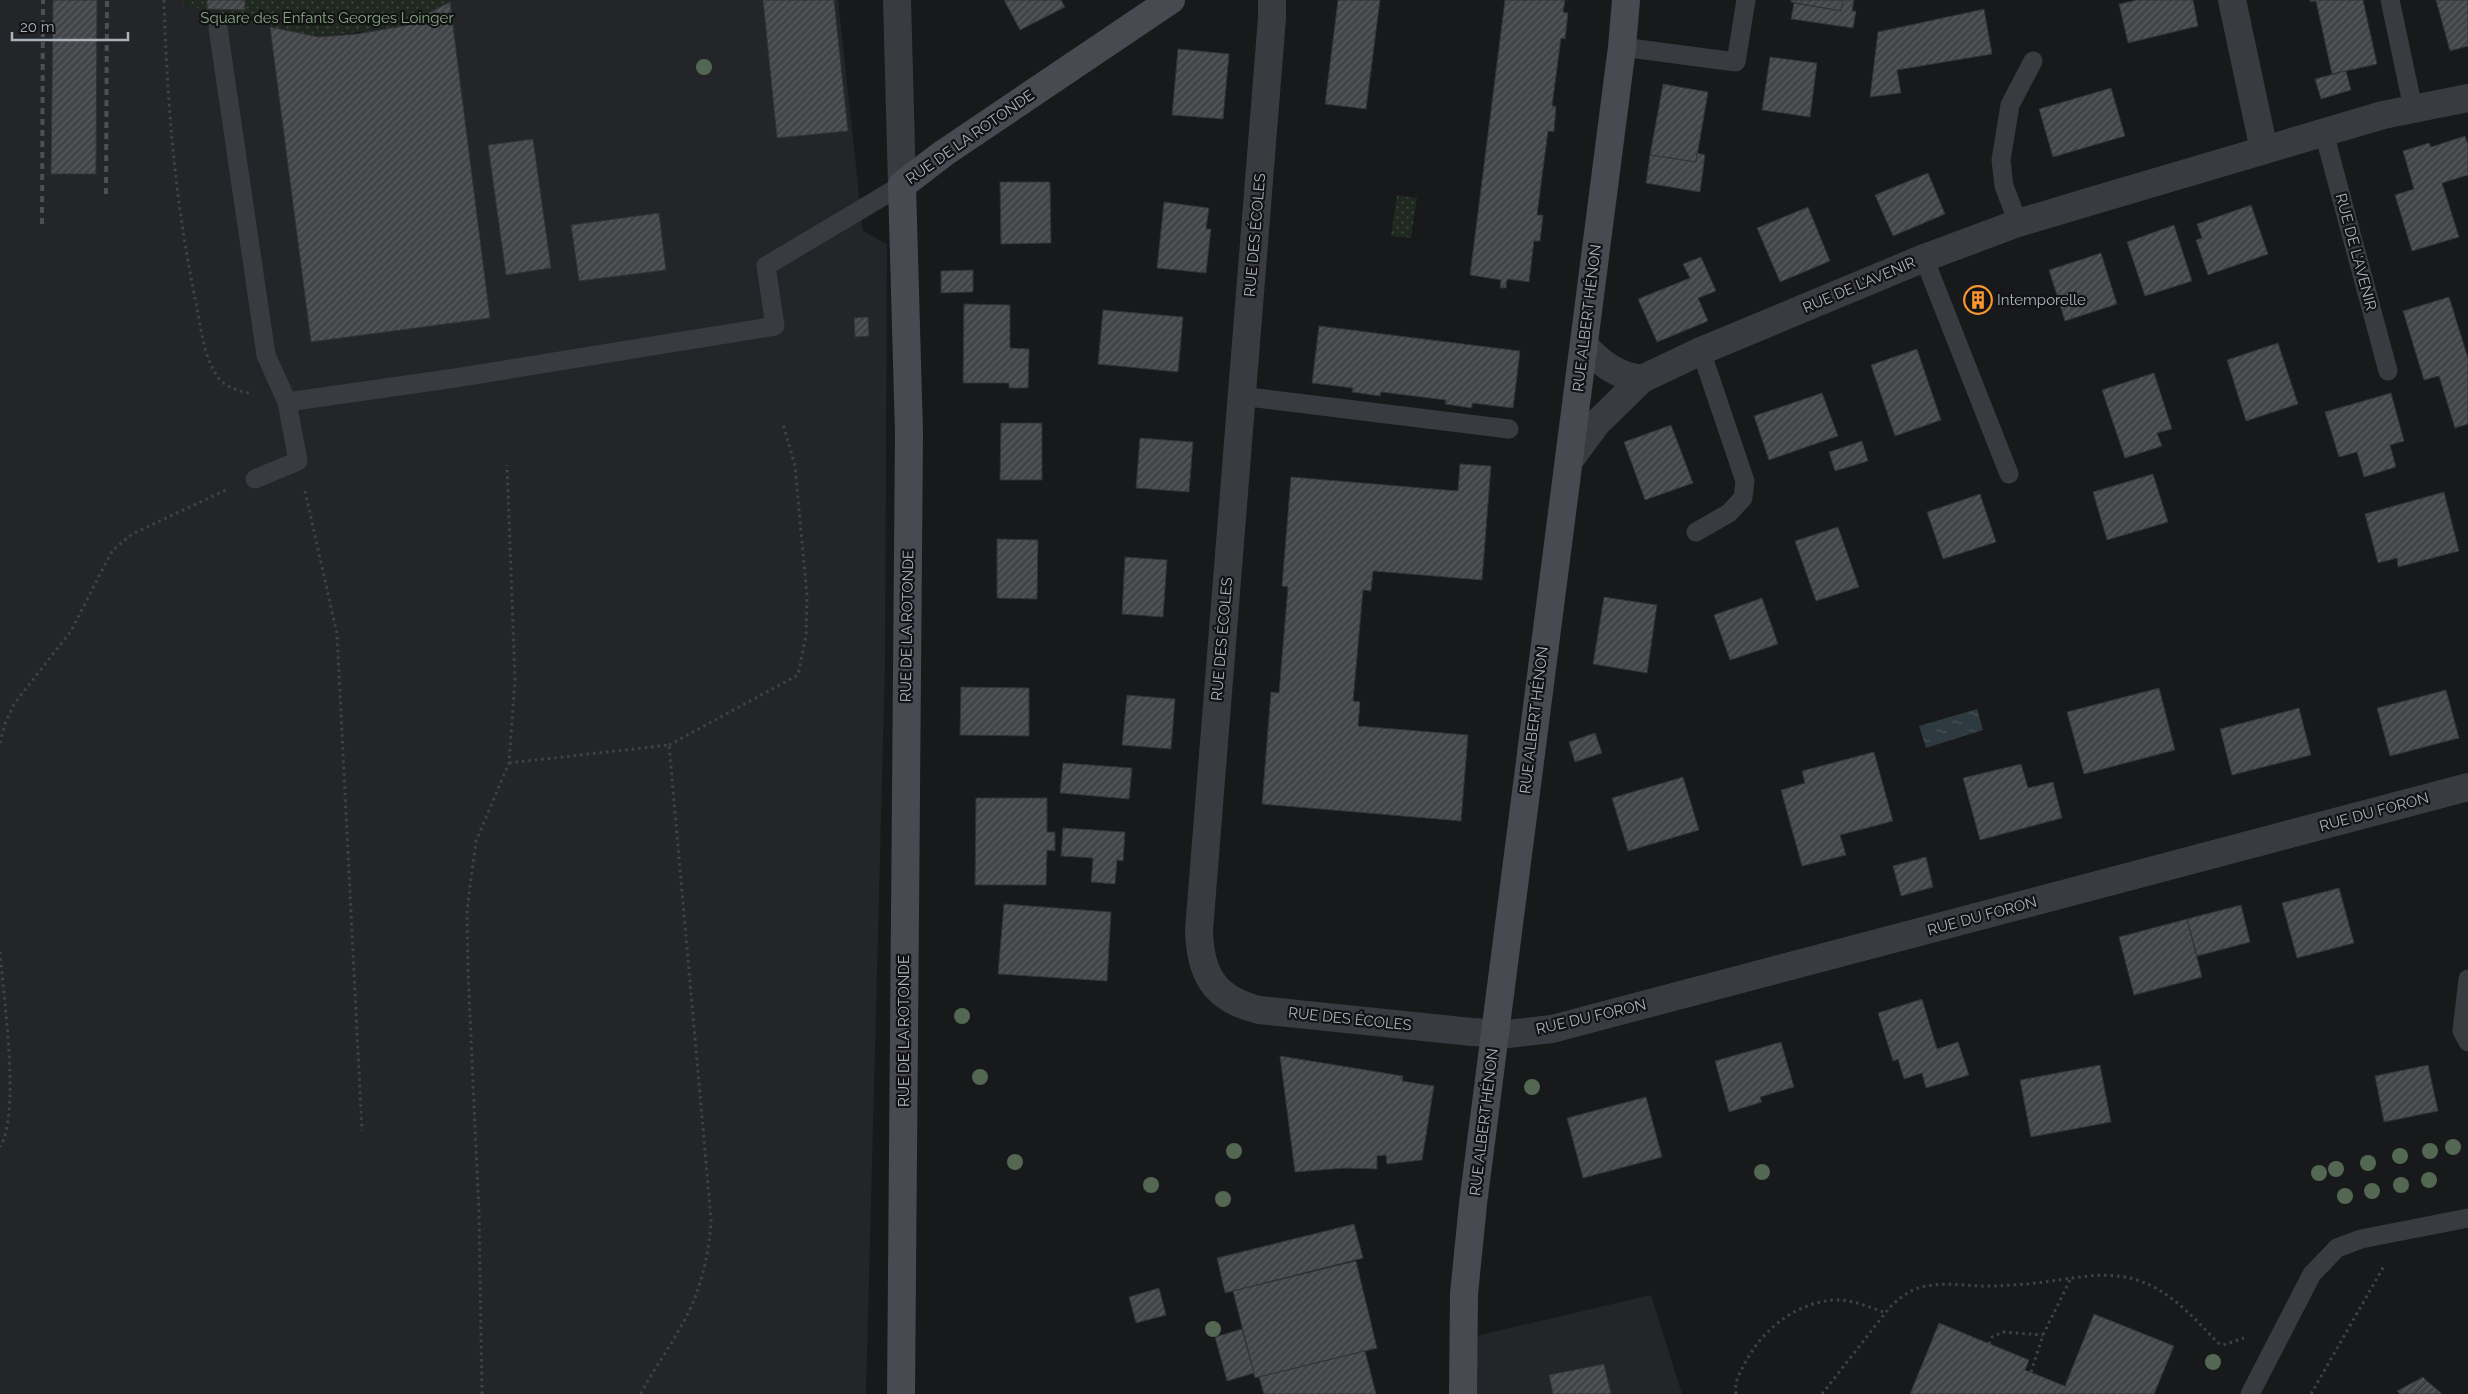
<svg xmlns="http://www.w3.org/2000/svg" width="2468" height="1394" font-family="Raleway,sans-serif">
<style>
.built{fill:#242528}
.park{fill:url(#park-dots)}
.water{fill:url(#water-ripples)}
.building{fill:url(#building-hatch);stroke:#323337}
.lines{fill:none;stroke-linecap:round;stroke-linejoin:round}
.path{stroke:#3f4247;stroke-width:3;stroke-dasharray:2.5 4;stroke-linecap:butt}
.lane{stroke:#393b40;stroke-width:19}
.street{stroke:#393b40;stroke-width:28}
.secondary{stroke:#474a50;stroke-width:28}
.rail{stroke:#4c4f55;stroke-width:4;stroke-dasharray:6 5;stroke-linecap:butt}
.tree{fill:#536753}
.labels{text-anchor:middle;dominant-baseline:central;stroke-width:4.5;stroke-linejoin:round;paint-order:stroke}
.park-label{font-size:15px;fill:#84a780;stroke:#131316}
.street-label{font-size:15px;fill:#aab2bb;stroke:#131316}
.poi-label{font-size:15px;fill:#aab2bb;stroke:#131316;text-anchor:start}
</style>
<defs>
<pattern id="park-dots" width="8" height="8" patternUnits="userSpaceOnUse" patternTransform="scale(1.25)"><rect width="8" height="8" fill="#202920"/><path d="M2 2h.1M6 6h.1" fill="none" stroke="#3e463e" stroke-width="1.8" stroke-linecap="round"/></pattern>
<pattern id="water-ripples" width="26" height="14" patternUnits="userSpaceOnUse" patternTransform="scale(1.25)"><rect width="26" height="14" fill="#2d3a40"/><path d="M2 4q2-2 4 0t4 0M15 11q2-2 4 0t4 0" fill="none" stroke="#49545a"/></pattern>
<pattern id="building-hatch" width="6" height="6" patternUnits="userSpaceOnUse" patternTransform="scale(1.25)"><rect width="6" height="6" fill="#424448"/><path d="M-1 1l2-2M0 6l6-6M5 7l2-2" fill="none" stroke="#5b5d60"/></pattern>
</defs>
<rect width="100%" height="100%" fill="#18191b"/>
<g class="built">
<polygon points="0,0 183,0 183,4 207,10 341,35 357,34 452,0 838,0 863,231 887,244 885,664 866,1394 0,1394"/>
<polygon points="1651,1295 1682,1394 1463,1394 1463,1339"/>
</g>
<g class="park">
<polygon points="183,0 452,0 403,26 319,37 270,27 183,4"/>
<polygon points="1397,195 1417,198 1411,238 1391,236"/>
</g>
<polygon class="water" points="1977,709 1983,730 1926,748 1919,726"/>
<g class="building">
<polygon points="53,0 97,0 96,174 51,174"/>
<polygon points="207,0 245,0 245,10 207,9"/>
<polygon points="763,0 834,0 848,131 777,138"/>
<polygon points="1004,0 1061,0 1065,7 1020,30"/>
<polygon points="1338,0 1380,0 1366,109 1325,104"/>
<polygon points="1505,0 1565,0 1563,12 1568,13 1565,39 1561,38 1552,106 1556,106 1554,132 1548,131 1537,215 1543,215 1540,241 1534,241 1529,282 1507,279 1506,288 1500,288 1501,280 1470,275"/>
<polygon points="1791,0 1843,0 1841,11 1791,2"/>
<polygon points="1843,0 1854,0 1852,11 1856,11 1853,28 1791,19 1794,3 1841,11"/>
<polygon points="2137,0 2193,0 2198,26 2128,43 2119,4"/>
<polygon points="2310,0 2363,0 2377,64 2332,74 2316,1 2310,2"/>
<polygon points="2436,0 2468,0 2468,46 2450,51"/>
<polygon points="450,2 490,318 311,342 270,27 319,37 357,34 403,26"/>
<polygon points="1984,9 1992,54 1897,70 1901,93 1870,97 1878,32"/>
<polygon points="1178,49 1229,54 1223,119 1172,115"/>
<polygon points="1770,57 1817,63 1810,117 1762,110"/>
<polygon points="2346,71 2351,90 2321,99 2315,79"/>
<polygon points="1663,84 1708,92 1696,162 1650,155"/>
<polygon points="2111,88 2125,136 2053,157 2039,109"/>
<polygon points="2465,136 2468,145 2468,175 2442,183 2459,237 2412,251 2395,195 2414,189 2403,151 2429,143 2431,147"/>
<polygon points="533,139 551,268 506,275 488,145"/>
<polygon points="1697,153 1705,155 1700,192 1646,183 1650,155 1696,162"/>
<polygon points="1928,173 1945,214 1893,236 1875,195"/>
<polygon points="1000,182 1050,182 1051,243 1001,244"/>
<polygon points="1164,202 1209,208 1206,229 1211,229 1206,273 1157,268"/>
<polygon points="2251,205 2268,254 2208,275 2196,240 2202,238 2197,224"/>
<polygon points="1808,207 1830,261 1780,282 1757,228"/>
<polygon points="659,213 666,270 579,281 571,225"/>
<polygon points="2174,225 2192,281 2145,296 2127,242"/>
<polygon points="2101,253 2117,304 2065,321 2049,270"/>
<polygon points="1701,257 1716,291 1698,298 1708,321 1657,342 1638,299 1690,278 1683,264"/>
<polygon points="973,270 973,292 941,293 941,271"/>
<polygon points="1982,286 1991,309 1975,315 1966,292"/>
<polygon points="2449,297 2468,358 2468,424 2455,428 2439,376 2424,380 2403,311"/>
<polygon points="964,304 1010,305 1010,348 1029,349 1028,388 1009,388 1009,383 963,383"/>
<polygon points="1103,310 1183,317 1178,372 1098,364"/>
<polygon points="868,317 869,336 855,337 854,318"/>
<polygon points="1319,326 1520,351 1513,408 1472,403 1472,408 1445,404 1446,400 1381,392 1380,396 1352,392 1353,388 1312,383"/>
<polygon points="2278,343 2298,404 2246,421 2227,360"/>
<polygon points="1917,349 1941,420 1895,436 1871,365"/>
<polygon points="2154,373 2172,429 2157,433 2162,446 2125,458 2102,390"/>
<polygon points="1822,393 1838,436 1769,460 1754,416"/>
<polygon points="2391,393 2404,441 2390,445 2396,467 2364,477 2357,452 2339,457 2325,412"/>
<polygon points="1001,423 1042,423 1042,480 1000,480"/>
<polygon points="1671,425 1693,483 1645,500 1624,442"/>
<polygon points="1140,438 1193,442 1189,492 1136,488"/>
<polygon points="1862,441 1868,461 1835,471 1829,452"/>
<polygon points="1460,464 1491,466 1482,580 1373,571 1371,591 1363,590 1353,701 1360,702 1358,726 1468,735 1461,821 1262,804 1271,692 1279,693 1288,587 1282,586 1291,477 1458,491"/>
<polygon points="2153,474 2168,522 2107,540 2093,492"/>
<polygon points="2444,492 2459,551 2398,567 2397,558 2378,563 2365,514"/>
<polygon points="1980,494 1996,542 1943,559 1927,512"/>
<polygon points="1838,527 1859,587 1816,601 1795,541"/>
<polygon points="997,539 1038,540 1037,599 997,598"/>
<polygon points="1125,557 1167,560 1163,617 1122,614"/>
<polygon points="1604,597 1657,605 1647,673 1593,664"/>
<polygon points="1762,598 1778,644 1730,660 1714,615"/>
<polygon points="961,687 1029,688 1029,736 960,735"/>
<polygon points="2159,688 2175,750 2084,774 2067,712"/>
<polygon points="2446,690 2459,738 2390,756 2377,708"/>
<polygon points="1127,695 1175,699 1171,749 1122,745"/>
<polygon points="2299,708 2311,755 2232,775 2220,729"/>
<polygon points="1595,733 1602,753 1575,762 1569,742"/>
<polygon points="1874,752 1893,821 1840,835 1846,855 1802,866 1781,790 1805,783 1802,771"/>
<polygon points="1063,763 1132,768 1129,799 1060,793"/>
<polygon points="2021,764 2028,788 2053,782 2062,818 1980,840 1963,778"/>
<polygon points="1683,777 1699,830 1628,851 1612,798"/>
<polygon points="976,798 1047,798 1047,832 1055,832 1055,851 1047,850 1046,885 975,885"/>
<polygon points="1063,828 1125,832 1123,861 1117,860 1115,884 1091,882 1093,858 1061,856"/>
<polygon points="1926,857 1933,887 1901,896 1893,866"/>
<polygon points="2339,888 2354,943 2297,958 2282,903"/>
<polygon points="1004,904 1111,912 1107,981 998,974"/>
<polygon points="2241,905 2250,942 2197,956 2187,919"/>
<polygon points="2187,919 2202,977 2134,995 2119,937"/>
<polygon points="1922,999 1937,1049 1958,1042 1969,1075 1926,1088 1922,1073 1904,1079 1898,1059 1893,1061 1878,1013"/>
<polygon points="1781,1042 1794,1087 1760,1097 1762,1102 1729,1112 1715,1061"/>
<polygon points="1280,1056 1403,1076 1402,1081 1434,1086 1422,1160 1387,1164 1386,1155 1377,1156 1377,1169 1345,1168 1295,1172"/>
<polygon points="2100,1065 2111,1122 2031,1137 2020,1080"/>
<polygon points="2428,1065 2438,1111 2384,1122 2375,1076"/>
<polygon points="1646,1097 1662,1157 1583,1178 1567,1118"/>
<polygon points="1354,1224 1363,1258 1225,1293 1217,1258"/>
<polygon points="1356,1261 1377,1348 1255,1378 1233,1291"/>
<polygon points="1159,1288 1166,1315 1136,1323 1129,1297"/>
<polygon points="2094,1314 2174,1346 2154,1394 1910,1394 1939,1323 2029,1360 2025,1370 2065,1386"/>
<polygon points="1242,1329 1254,1373 1227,1381 1215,1337"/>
<polygon points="1365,1351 1376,1394 1264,1394 1259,1377"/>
<polygon points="1604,1364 1611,1394 1553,1394 1549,1375"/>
<polygon points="2423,1377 2427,1381 2415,1394 2400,1394 2397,1391"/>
<polygon points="2427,1381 2442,1394 2415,1394"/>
</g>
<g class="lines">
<g class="path">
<path d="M164,0C167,101 175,203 196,303C201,327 203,355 217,376C223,386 238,391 249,393"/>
<polyline points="305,491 337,634 362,1131"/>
<polyline points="0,743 5,724 14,704 71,631 112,551 132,534 228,489"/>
<polyline points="669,745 798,675 806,636 807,596 795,466 783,424"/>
<path d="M509,763L669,745L711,1219C709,1257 700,1295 680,1328C668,1351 652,1371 641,1394"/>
<path d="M0,952C3,995 21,1113 0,1147"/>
<polyline points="1989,1344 1992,1337 2003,1332 2043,1335"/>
<polyline points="2031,1372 2043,1335 2071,1278"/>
<polyline points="482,1394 479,1213 468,972 467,910 476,841 509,763 515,680 507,465"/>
<path d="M1736,1394C1734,1383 1739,1374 1744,1365C1761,1331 1794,1303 1834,1300C1852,1299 1869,1307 1886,1313"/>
<path d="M1822,1394L1890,1307C1900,1298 1909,1290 1922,1287C1945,1281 1970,1287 1994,1286C2013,1285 2032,1284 2051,1281C2081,1277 2108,1271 2137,1280C2171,1291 2194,1318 2218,1343L2223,1345L2244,1338"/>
<polyline points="2311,1394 2384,1266"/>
</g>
<g class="lane">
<polyline points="2390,0 2413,108"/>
<polyline points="218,28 266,355 287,402 298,461 255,479"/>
<polyline points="1622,47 1736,62 1746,0"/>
<polyline points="2324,133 2388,371"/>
<polyline points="2018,223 2004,186 2001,160 2010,105 2033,61"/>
<polyline points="1924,258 2009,474"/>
<polyline points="1241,396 1509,429"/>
<polyline points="287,402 455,378 775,326 766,266 902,185"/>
<polyline points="1696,532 1729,513 1743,498 1745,481 1701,351"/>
<polyline points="2468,979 2462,1031 2468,1042"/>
<polyline points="2250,1394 2312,1274 2337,1248 2361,1239 2468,1218"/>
</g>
<g class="street">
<polyline points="897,0 902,185"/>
<path d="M1272,0V18L1199,930C1200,974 1214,999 1259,1010L1472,1032L1508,1034L1552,1029L2468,787"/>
<polyline points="2232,0 2264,150"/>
<path d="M1584,345C1600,363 1617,376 1642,379"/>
<polyline points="1569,461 1597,423 1642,379 1701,351 1924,258 2018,223 2085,203 2383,115 2468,98"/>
</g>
<g class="secondary">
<polyline points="901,1394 909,433 902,185 944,153 1171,0"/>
<polyline points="1463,1394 1464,1294 1473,1204 1622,47 1626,0"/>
</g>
<g class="rail">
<polyline points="106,194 107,0"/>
<polyline points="42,224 43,0"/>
</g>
</g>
<g class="tree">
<circle cx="704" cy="67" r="8"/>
<circle cx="962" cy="1016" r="8"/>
<circle cx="980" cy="1077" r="8"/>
<circle cx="1532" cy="1087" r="8"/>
<circle cx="2453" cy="1147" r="8"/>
<circle cx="1234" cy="1151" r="8"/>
<circle cx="2430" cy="1151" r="8"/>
<circle cx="2400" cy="1156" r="8"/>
<circle cx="1015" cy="1162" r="8"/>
<circle cx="2368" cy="1163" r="8"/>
<circle cx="2336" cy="1169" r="8"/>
<circle cx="1762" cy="1172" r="8"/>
<circle cx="2319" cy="1173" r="8"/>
<circle cx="2429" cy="1180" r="8"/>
<circle cx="1151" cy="1185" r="8"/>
<circle cx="2401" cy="1185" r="8"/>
<circle cx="2372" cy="1191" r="8"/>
<circle cx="2345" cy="1196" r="8"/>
<circle cx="1223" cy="1199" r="8"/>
<circle cx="1213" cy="1329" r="8"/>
<circle cx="2213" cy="1362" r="8"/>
</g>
<defs>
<symbol id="building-ring" viewBox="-11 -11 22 22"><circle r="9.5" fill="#131316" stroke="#fb972f" stroke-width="1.5"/><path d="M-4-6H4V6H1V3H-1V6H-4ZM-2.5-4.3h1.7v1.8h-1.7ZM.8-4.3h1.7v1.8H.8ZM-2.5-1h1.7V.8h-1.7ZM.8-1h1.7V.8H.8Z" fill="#fb972f"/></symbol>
</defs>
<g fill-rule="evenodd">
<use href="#building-ring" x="1962" y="284" width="32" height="32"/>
</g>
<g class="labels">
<g class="park-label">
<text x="327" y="18">Square des Enfants Georges Loinger</text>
</g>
<g class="street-label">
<text transform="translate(970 137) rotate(-35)">RUE DE LA ROTONDE</text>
<text transform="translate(1255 235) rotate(-85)">RUE DES ÉCOLES</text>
<text transform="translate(2356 252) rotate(75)">RUE DE L'AVENIR</text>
<text transform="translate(1859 285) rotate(-23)">RUE DE L'AVENIR</text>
<text transform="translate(1587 318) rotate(-83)">RUE ALBERT HÉNON</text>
<text transform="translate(907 626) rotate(-89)">RUE DE LA ROTONDE</text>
<text transform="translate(1222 639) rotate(-85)">RUE DES ÉCOLES</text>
<text transform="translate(1534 720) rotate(-83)">RUE ALBERT HÉNON</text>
<text transform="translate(2374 812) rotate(-15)">RUE DU FORON</text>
<text transform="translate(1982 916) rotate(-15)">RUE DU FORON</text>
<text transform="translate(1591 1017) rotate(-13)">RUE DU FORON</text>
<text transform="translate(1350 1019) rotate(6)">RUE DES ÉCOLES</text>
<text transform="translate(904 1031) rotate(-90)">RUE DE LA ROTONDE</text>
<text transform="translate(1484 1122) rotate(-83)">RUE ALBERT HÉNON</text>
</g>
<g class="poi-label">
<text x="1997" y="300">Intemporelle</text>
</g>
</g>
<path d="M12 32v8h116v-8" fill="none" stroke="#aab2bb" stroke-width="2.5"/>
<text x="20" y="32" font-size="15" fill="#aab2bb" stroke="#131316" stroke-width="4" paint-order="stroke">20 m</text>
</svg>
